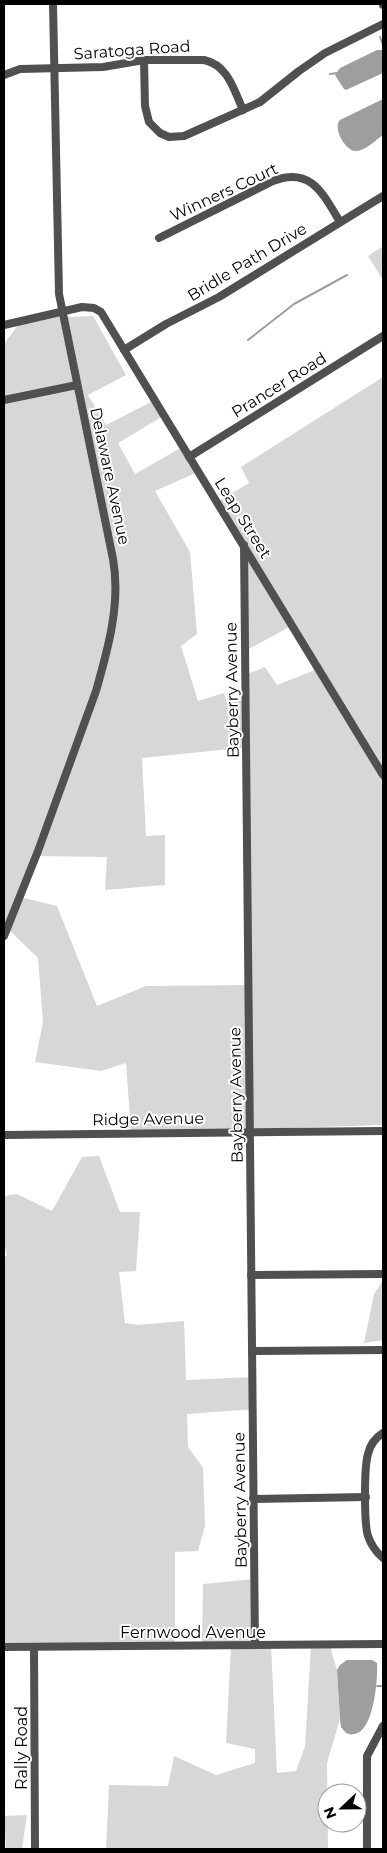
<svg xmlns="http://www.w3.org/2000/svg" width="387" height="1853" font-family="Montserrat,sans-serif">
<style>
.green{fill:#d7d7d7;fill-rule:evenodd}
.water{fill:#9e9e9e}
.lines{fill:none;stroke-linecap:round;stroke-linejoin:round}
.stream{stroke:#9e9e9e;stroke-width:2}
.minor{stroke:#505050;stroke-width:8}
.labels{text-anchor:middle;dominant-baseline:central;stroke-width:4;stroke-linejoin:round;paint-order:stroke}
.street-label{font-size:16px;fill:#000;stroke:#fff}
</style>
<rect width="100%" height="100%" fill="#fff"/>
<g class="green">
<polygon points="383,246 383,278 381,277 368,256"/>
<path d="M62,313L69,317L93,316L126,375L88,395L106,425L155,400L165,415L118,443L135,474L184,446L200,471L155,491L190,552L197,634L181,646L198,701L224,693L227,703L249,699L245,675L265,667L277,685L320,668L293,625L245,651L243,542L219,501L249,483L241,467L383,377V1125L131,1133L126,1063L101,1071L35,1062L43,1022L38,958L4,925V344L21,321ZM249,747L251,985L146,986L97,1006L57,906L20,897L36,856L107,857L105,890L165,885V835L146,836L142,758Z"/>
<polygon points="99,1156 120,1212 140,1212 136,1271 119,1272 125,1323 138,1325 184,1321 186,1380 253,1377 254,1409 187,1414 188,1447 203,1468 205,1526 198,1551 175,1552 175,1645 4,1644 4,1257 7,1256 4,1243 4,1196 17,1194 52,1211 82,1157"/>
<polygon points="383,1280 383,1340 364,1343 374,1294"/>
<polygon points="253,1579 256,1645 271,1645 277,1773 296,1771 305,1746 311,1646 330,1646 337,1670 340,1719 327,1763 328,1849 106,1849 109,1785 168,1786 174,1756 216,1775 255,1763 255,1749 226,1743 231,1646 202,1645 203,1584"/>
<polygon points="27,1815 22,1849 6,1849 4,1816"/>
</g>
<g class="water">
<polygon points="377,50 383,50 383,73 346,90 344,89 335,75 340,68"/>
<path d="M383,99V135C376,140 364,152 355,151C346,151 332,128 340,120Z"/>
<path d="M347,1660H372L377,1663C378,1679 374,1732 354,1734C351,1735 349,1734 346,1733L341,1727L340,1719L337,1670L340,1665Z"/>
</g>
<g class="lines">
<g class="stream">
<polyline points="380,37 383,45"/>
<polyline points="330,74 337,73"/>
<polyline points="248,340 294,304 347,275"/>
<polyline points="377,1686 382,1686"/>
</g>
<g class="minor">
<polyline points="383,4 383,5"/>
<polyline points="144,60 145,106 149,122 160,133 169,137 184,136 260,102 299,71 325,53 383,24"/>
<path d="M4,75L20,69L103,67L144,60H204C228,65 234,90 243,110"/>
<path d="M159,238L273,181C311,166 323,194 340,222"/>
<polyline points="4,325 82,307 94,308 101,312 383,775"/>
<polyline points="124,350 166,324 219,297 383,196"/>
<polyline points="4,400 77,385"/>
<polyline points="189,457 383,336"/>
<polyline points="244,545 255,1645"/>
<path d="M4,936L38,851L96,691C108,649 121,603 113,559L59,294L53,4"/>
<polyline points="4,1135 383,1131"/>
<polyline points="251,1275 383,1274"/>
<polyline points="252,1351 383,1350"/>
<path d="M383,1433C375,1438 370,1445 368,1454C364,1467 364,1524 368,1536C371,1545 376,1552 383,1558"/>
<polyline points="253,1499 366,1497"/>
<polyline points="4,1647 383,1644"/>
<polyline points="34,1647 35,1849"/>
<polyline points="367,1849 367,1756 383,1726"/>
</g>
</g>
<g class="labels">
<g class="street-label">
<text transform="translate(132 50) rotate(-4)">Saratoga Road</text>
<text transform="translate(224 192) rotate(-25)">Winners Court</text>
<text transform="translate(247 262) rotate(-31)">Bridle Path Drive</text>
<text transform="translate(279 385) rotate(-32)">Prancer Road</text>
<text transform="translate(110 476) rotate(78)">Delaware Avenue</text>
<text transform="translate(243 518) rotate(58)">Leap Street</text>
<text transform="translate(232 690) rotate(-91)">Bayberry Avenue</text>
<text transform="translate(236 1095) rotate(-91)">Bayberry Avenue</text>
<text transform="translate(148 1119) rotate(-1)">Ridge Avenue</text>
<text transform="translate(240 1500) rotate(-91)">Bayberry Avenue</text>
<text x="193" y="1632">Fernwood Avenue</text>
<text transform="translate(21 1748) rotate(-90)">Rally Road</text>
</g>
</g>
<rect width="387" height="1853" fill="none" stroke="#000000" stroke-width="10"/>
<g transform="translate(342 1808) rotate(248)"><circle r="24" fill="#ffffff" stroke="#999999"/>
<path d="M0-4L9 19L0 12L-9 19Z" fill="#000000"/>
<text y="-8" font-size="14" font-weight="bold" text-anchor="middle" fill="#000000">N</text>
</g>
</svg>
